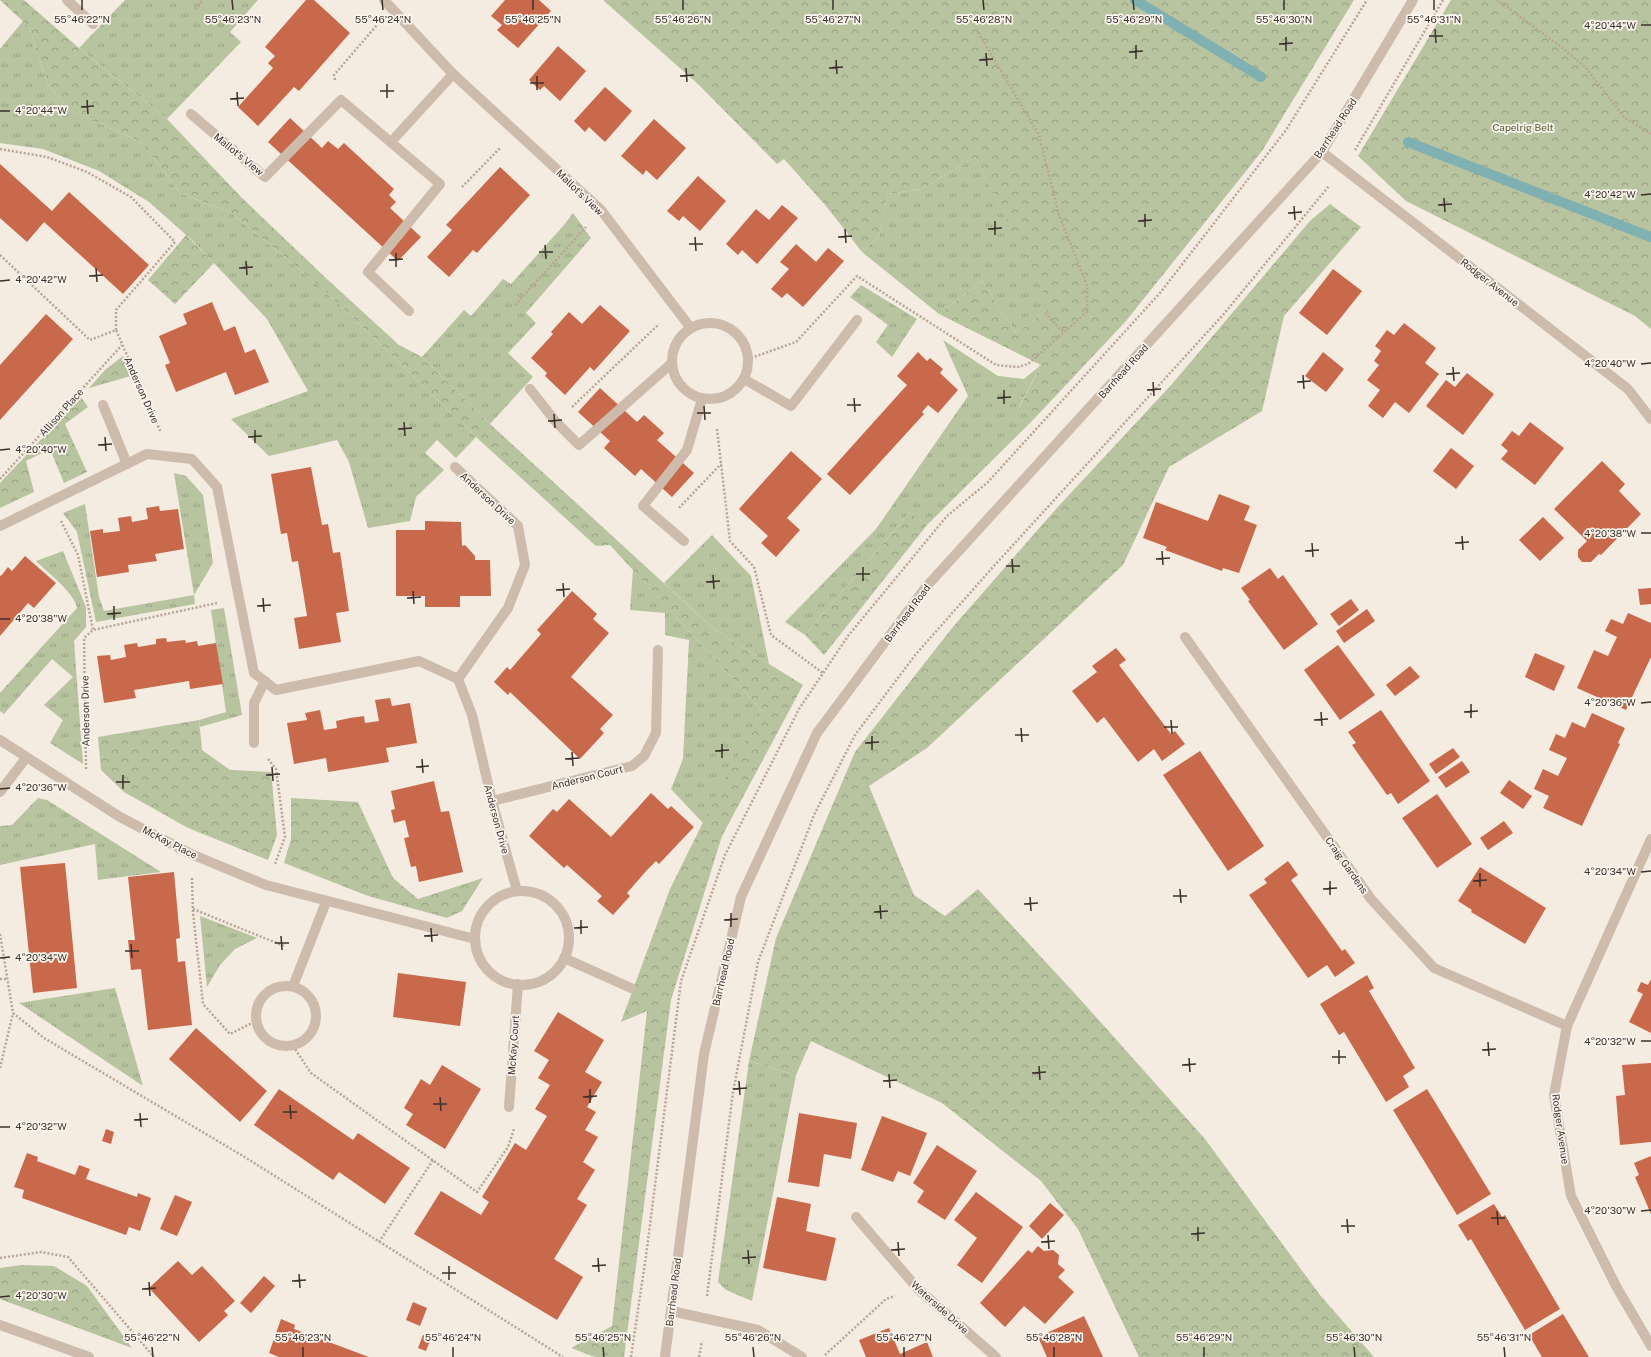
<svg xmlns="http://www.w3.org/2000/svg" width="1651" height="1357" font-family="'Public Sans',sans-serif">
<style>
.grass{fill:url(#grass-tufts)}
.forest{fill:url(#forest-crowns)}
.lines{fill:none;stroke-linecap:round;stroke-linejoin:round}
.stream{stroke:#7fb0b2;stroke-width:10}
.building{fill:#c8694b}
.path{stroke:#b9a596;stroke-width:2.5;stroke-dasharray:2 2;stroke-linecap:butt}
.minor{stroke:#cdbbac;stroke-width:10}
.ticks{fill:none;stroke:#3b302b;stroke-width:1.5}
.labels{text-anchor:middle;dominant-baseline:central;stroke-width:3.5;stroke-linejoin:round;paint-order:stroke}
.park-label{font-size:10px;fill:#4a5a2e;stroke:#fbf5ee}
.street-label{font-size:10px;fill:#3b302b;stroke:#fbf5ee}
.ticks-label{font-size:10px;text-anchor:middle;fill:#3b302b;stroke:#fbf5ee;stroke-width:3.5;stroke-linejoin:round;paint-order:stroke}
</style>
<defs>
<pattern id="grass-tufts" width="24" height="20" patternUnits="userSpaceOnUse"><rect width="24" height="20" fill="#b8c4a0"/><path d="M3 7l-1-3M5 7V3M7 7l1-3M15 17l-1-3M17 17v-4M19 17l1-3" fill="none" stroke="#97a083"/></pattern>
<pattern id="forest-crowns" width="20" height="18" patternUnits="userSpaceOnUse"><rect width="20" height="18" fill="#b8c4a0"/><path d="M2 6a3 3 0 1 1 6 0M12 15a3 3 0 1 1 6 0" fill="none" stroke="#97a083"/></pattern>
</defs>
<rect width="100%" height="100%" fill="#f4ebe1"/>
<g class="grass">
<polygon points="125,0 258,0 230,32 241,42 167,119 79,48"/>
<polygon points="23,21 29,27 48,85 70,110 141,142 180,193 230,212 323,289 476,437 456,458 437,440 425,453 444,470 416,497 410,521 368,528 349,462 337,440 269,456 231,419 308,391 267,319 192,240 149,202 99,171 43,149 0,143 0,49"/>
<polygon points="975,157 1052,308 1016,333 982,281 939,314 862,252 879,237 888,194 922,189"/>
<polygon points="573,213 591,238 526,313 536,323 508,353 533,377 490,424 422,357 464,310 471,316 503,279 511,284 564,225"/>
<polygon points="861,285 917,319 892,357 876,342 888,325 850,297"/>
<polygon points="943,340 998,376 1024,379 1041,365 1019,407 1033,420 927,525 910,512 805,635 785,622 876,529 968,396"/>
<polygon points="174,473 186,476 203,495 213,563 194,595 195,604 96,622 77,532 63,513 85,504 99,597 104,611 194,595"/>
<polygon points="712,535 751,576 769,664 715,630 664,583"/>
<path d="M63,551L86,607V627L74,641L83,764L50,743L63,720L44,705L73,677L52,659L4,714L0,711V693L77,608C75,593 47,572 36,561Z"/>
<polygon points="633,570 762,711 703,823 671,789 683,759 689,640 665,635 665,613 630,610"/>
<polygon points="224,608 242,715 200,727 199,720 226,712 211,610"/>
<polygon points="38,798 47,800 161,872 98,880 95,844 0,865 0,826 12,825"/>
<polygon points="200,916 257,938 235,949 220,965 207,987"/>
<polygon points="115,988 143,1086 19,1003"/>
<polygon points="749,1061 796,1075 752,1301 726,1290 718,1282"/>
</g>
<g class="forest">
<polygon points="0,0 24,0 79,48 167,119 241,197 328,280 399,345 422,357 490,424 715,630 803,685 722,836 671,1000 624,1357 595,1357 571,1348 612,1326 647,1011 621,1022 670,889 723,782 762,711 610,545 596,546 476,437 323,289 230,212 180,193 141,142 70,110 48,85 29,27"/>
<polygon points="603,0 1354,0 1262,151 1126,321 1033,420 1019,408 1041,365 939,314 982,281 1016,333 1051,308 975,157 922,189 888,194 879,237 862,252 826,206 784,159 777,164 699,85"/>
<polygon points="1451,0 1651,0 1651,329 1635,316 1406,201 1358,156"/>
<polygon points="1330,204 1361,227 1284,316 1262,411 1169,467 1123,565 927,748 869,786 914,895 945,916 978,889 1079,998 1205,1139 1320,1295 1374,1357 1139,1357 1078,1229 1041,1181 942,1103 811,1041 796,1075 749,1061 776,938 855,752 952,628 1056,509 1172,384 1310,221"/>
<polygon points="186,235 214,263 175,304 148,280"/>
<polygon points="123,356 131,376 89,388 105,370"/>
<polygon points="81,397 88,407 65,424 87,472 64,483 50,449 26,461 34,492 0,508 0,483"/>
<polygon points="910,512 927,525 824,655 805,635"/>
<polygon points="199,720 202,750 230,770 271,772 277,835 268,860 188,828 124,792 101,770 98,737"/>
<polygon points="291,798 358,802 393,878 418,899 483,878 462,911 447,918 368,896 284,863 291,839"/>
<polygon points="21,1265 54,1266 87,1286 132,1348 0,1299 0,1268"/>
</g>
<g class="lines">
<g class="stream">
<polyline points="1135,0 1261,77"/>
<polyline points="1408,142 1651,237"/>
</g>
</g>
<g class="building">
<polygon points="306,0 314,0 350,33 299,91 294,87 258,126 238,107 273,68 268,63 275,56 265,47"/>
<polygon points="505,0 539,0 551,11 518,48 497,30 502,25 491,16"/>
<polygon points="558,46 586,71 560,101 544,86 540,90 529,80"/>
<polygon points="605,87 632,111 605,142 589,127 585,132 574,121"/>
<polygon points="290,118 322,148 328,141 338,149 344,143 394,189 389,195 396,202 390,208 421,237 398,261 268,142"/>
<polygon points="654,119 686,148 657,180 646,170 643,175 621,156"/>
<polygon points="0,164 52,211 69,192 149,265 123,294 44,222 27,242 0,218"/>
<polygon points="500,167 530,195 477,253 473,250 449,277 427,257 452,230 446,225"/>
<polygon points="698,176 726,201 700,231 683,216 679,221 667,211"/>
<polygon points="782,205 798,218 757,264 742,250 738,255 726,244 756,209 769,220"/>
<polygon points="796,244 816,262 828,248 844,261 803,307 787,293 782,298 771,289 789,269 780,262"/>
<polygon points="1333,269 1362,291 1327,335 1299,313"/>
<polygon points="212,302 224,331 235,326 245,353 255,349 269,382 235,395 226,372 176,392 165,365 170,363 159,336 187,324 183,314"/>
<polygon points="600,305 630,331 594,371 590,367 565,395 545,376 547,373 531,358 553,334 551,332 569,312 582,324"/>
<polygon points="46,314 73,339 0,420 0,365"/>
<polygon points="1404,323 1436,348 1425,363 1439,374 1409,413 1395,402 1383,418 1368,406 1380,390 1367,380 1379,365 1374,361 1381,351 1375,346 1387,330 1394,335"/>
<polygon points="918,352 927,361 930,358 943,369 940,373 958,390 938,413 928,405 922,412 924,414 850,495 827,474 907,385 897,376"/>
<polygon points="1323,352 1344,369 1326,392 1305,376"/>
<polygon points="1467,373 1494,394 1463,435 1426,406 1446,380 1455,387"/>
<polygon points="600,388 637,422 644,415 664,433 657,440 694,473 672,497 641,469 635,476 604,448 610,441 578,412"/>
<polygon points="1530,422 1564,448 1535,485 1501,459 1508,451 1501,445 1512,431 1519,436"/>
<polygon points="1451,448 1474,466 1456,489 1433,471"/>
<polygon points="791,451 822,479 787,518 800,530 776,557 761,543 768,536 739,509"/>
<polygon points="1602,461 1625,484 1619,491 1641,514 1601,555 1599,554 1591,562 1582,562 1578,557 1578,550 1587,541 1554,509"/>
<polygon points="311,467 322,525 328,524 333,553 340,552 349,611 336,613 341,642 299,649 294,618 307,616 298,561 292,562 287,533 281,534 271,474"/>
<polygon points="1219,494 1250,506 1244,520 1257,525 1239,573 1223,568 1222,571 1165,550 1167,547 1143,538 1156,502 1208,521"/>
<polygon points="159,506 160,511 178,509 184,549 155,554 157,561 128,565 129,572 97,577 90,531 103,529 103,533 120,531 118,518 131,516 132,522 148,519 146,508"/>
<polygon points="1543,517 1564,538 1540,561 1519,540"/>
<polygon points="425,521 461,522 462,546 465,545 475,556 475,560 490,560 491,596 460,596 460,607 425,607 425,596 396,596 396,530 425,530"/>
<polygon points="25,556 56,583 34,608 28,603 0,636 0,575 1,576 8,567 12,571"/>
<polygon points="1270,568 1278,579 1283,575 1318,624 1284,650 1248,601 1250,600 1241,588"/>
<polygon points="1651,588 1651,604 1640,605 1638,589"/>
<polygon points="572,591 597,614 593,619 609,633 571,677 613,715 600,729 604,733 580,759 510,692 508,695 494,682 507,667 510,670 541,634 537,630"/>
<polygon points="1351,599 1359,610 1339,626 1330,614"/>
<polygon points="1367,609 1375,621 1344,643 1336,631"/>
<polygon points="1628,613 1651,623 1651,657 1626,710 1577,688 1594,650 1608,656 1617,637 1605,631 1611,619 1623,624"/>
<polygon points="166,638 167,642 185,640 186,643 197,641 198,646 216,643 223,684 190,689 189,681 134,690 136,698 104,703 97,656 110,655 111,660 126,657 124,645 137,643 138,647 156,644 156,639"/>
<polygon points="1338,645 1375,695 1340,720 1304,670"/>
<polygon points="1116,648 1126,660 1119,665 1171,734 1175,731 1185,744 1162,761 1154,749 1138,762 1104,717 1097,723 1072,691 1097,672 1092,666"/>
<polygon points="1535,653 1565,666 1554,691 1525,677"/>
<polygon points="1410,666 1420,677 1395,696 1386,685"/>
<polygon points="390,698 392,706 410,703 417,743 386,748 389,762 328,772 326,758 294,764 287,723 307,720 305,713 320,710 324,730 337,728 336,721 350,718 364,716 365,723 379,721 375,700"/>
<polygon points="1381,710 1430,781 1398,804 1391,793 1387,795 1352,745 1356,743 1348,732"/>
<polygon points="1592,713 1625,728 1618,743 1620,744 1582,826 1543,808 1549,796 1534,789 1543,769 1558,776 1567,758 1549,750 1556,734 1565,738 1572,722 1585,728"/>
<polygon points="1453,748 1460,757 1436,774 1429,764"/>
<polygon points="1200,751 1264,846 1228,871 1163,775"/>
<polygon points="1462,761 1470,772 1446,788 1438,777"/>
<polygon points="1509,780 1532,796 1523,809 1500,793"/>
<polygon points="434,781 441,812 449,811 463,872 419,882 416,866 411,867 404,838 409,837 405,820 394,823 391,810 395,809 391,791"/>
<polygon points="651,793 668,809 671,806 694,827 659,864 656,861 647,870 627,893 630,896 613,915 597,901 602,896 567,865 564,868 529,836 553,809 557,812 569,799 611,837"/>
<polygon points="1437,794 1472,844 1437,868 1402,818"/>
<polygon points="1504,821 1513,833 1488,850 1480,838"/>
<polygon points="1288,861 1298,875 1291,880 1342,951 1345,949 1355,963 1335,977 1327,965 1308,978 1249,895 1267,883 1264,879"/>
<polygon points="65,863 77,988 33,993 20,867"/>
<polygon points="1480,867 1546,908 1525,944 1471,912 1472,910 1458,901"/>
<polygon points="174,872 180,938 176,939 178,962 185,961 192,1025 148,1030 141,969 131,970 128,940 135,940 128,877"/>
<polygon points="398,973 466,982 460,1026 393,1017"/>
<polygon points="1367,975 1374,988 1369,991 1415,1068 1403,1076 1409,1087 1386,1102 1344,1032 1339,1035 1320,1004"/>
<polygon points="1651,979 1651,1033 1629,1022 1643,994 1637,991 1641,982 1648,985"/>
<polygon points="558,1012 604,1040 585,1072 602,1082 587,1107 596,1112 585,1130 598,1137 583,1162 595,1170 577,1199 587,1205 554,1259 583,1277 557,1320 414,1234 441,1191 481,1215 489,1202 482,1197 515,1143 526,1150 547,1116 535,1109 550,1085 538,1078 549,1060 534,1051"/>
<polygon points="196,1028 267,1091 240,1122 169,1059"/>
<polygon points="1651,1063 1651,1142 1620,1145 1616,1096 1625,1095 1622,1065"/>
<polygon points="442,1065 481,1089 445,1149 406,1125 413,1114 404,1108 421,1079 430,1085"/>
<polygon points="279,1089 353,1140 358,1133 410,1168 385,1204 339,1172 333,1180 254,1125"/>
<polygon points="1427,1089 1491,1194 1457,1215 1393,1110"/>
<polygon points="799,1113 857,1123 851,1159 824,1154 819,1187 788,1182"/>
<polygon points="882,1116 927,1133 910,1176 898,1171 893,1182 861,1170"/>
<polygon points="106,1129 114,1132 111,1144 102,1141"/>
<polygon points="937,1145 977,1171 945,1220 917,1202 924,1191 913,1183"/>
<polygon points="27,1153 38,1157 37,1161 75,1175 79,1165 90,1169 86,1179 137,1197 138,1193 151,1198 140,1231 129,1227 126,1235 22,1198 24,1190 14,1187"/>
<polygon points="1651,1156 1651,1214 1635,1177 1639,1175 1634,1163"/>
<polygon points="976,1192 1023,1227 982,1283 957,1265 977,1238 954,1220"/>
<polygon points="175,1195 192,1202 177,1236 160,1229"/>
<polygon points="777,1197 811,1204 806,1231 836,1238 826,1281 763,1268"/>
<polygon points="1050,1203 1064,1215 1042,1239 1029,1226"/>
<polygon points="1494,1204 1502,1217 1505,1215 1560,1309 1525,1330 1471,1239 1468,1241 1458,1225"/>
<polygon points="1038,1246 1044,1251 1053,1250 1059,1255 1058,1264 1065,1270 1058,1277 1074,1292 1045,1324 1024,1306 1005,1327 980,1303 1028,1250 1032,1253"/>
<polygon points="178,1261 192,1275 202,1266 235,1301 224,1311 228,1315 199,1342 149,1288"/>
<polygon points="264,1276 275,1286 251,1313 240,1303"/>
<polygon points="413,1302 427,1308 420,1326 406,1320"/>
<polygon points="1563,1314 1589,1357 1542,1357 1529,1335"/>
<polygon points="1084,1316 1103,1357 1047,1357 1038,1337"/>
<polygon points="281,1319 295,1325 294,1329 369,1357 279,1357 269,1353"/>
<polygon points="889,1328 900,1354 927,1342 933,1357 866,1357 859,1340"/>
<polygon points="423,1335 431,1338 426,1351 418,1348"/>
</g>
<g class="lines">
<g class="path">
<polyline points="1497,0 1560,46 1586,68 1624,117 1651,134"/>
<polyline points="195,9 203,0"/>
<polyline points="335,80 334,75 377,25"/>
<polyline points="0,149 47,157 87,172 131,197 175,242 116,310 116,330"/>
<polyline points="1355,150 1443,0"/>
<polyline points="462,187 500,148"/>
<polyline points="0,255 90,340 116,330 161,433"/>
<polyline points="515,305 586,227"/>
<polyline points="1045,313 1064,333"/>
<polyline points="751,358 796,342 857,276 996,365 1018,367 1028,364 1087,312 1087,285 1059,215 1039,135 975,27"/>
<polyline points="572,407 659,324"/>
<polyline points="717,429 730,541 754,567 771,635 823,673"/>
<polyline points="0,479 122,345"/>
<polyline points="679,508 721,464"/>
<polyline points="61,521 78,555 93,630"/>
<polyline points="268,759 276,769 285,837 275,864"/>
<polyline points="86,769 84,638 93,630 217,603"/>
<polyline points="192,878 193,913 203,1004 230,1034 256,1021"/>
<polyline points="193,909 284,946"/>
<polyline points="0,934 13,1013 44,1038 243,1156 563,1357"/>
<polyline points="0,979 7,979"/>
<polyline points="293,1046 311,1073 477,1192 508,1147 514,1129"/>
<polyline points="0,1068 13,1013"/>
<polyline points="379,1242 433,1160"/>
<polyline points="0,1258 41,1252 68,1257 154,1357"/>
<polyline points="707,1296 733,1092 758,962 814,815 855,735 916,654 993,567 1223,315 1329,186"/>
<polyline points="825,1355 886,1299 895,1296"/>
<polyline points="631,1357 646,1256 681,981 725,855 799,709 848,636 947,516 988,482 1160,293 1286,130 1367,0"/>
<polyline points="699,1357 702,1341"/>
</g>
<g class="minor">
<polyline points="67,0 93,24"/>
<polyline points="384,0 453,74 601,210 690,327"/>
<polyline points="191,114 265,177 341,100 440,184 368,272 409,311"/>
<polyline points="391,142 453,74"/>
<polyline points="1322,152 1628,389 1651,419"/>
<circle cx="710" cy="361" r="38"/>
<polyline points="744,379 791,406 857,320"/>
<polyline points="530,389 556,422 579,445 672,363"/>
<polyline points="103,405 127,464"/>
<polyline points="455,467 518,526 525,565 508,608 458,679"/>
<polyline points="0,526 147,454 192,459 217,487 254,673 276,690 419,661 458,679 472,715 492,801 517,891"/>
<polyline points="684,541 643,506 687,450 702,399"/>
<polyline points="1185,637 1371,899 1434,968 1567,1026"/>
<polyline points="0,740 120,817 191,854 266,885 475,939"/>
<polyline points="254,743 254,703 265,681"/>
<polyline points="0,792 26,758"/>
<polyline points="492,801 632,766 644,756 656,733 658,650"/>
<polyline points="1651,839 1567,1026 1554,1095 1571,1196 1616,1286 1651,1346"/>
<circle cx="522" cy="938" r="47"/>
<polyline points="564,958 631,988"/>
<circle cx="286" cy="1016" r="30"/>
<polyline points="293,986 326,902"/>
<polyline points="509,1107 518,984"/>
<polyline points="856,1217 918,1289 996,1357"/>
<polyline points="671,1311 758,1330 802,1357"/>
<polyline points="0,1325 89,1357"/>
<polyline points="665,1357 704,1054 741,897 817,733 926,587 1322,152 1413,0"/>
</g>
</g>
<path class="ticks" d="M82,0V10M232,0L233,10M382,0L383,10M533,0V10M683,0V10M833,0V10M983,0L984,10M1133,0L1134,10M1284,0V10M1434,0V10M1641,25H1651M1435,29L1436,43M1429,36H1443M1286,37V51M1279,44L1293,43M1136,45V59M1129,52L1143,51M986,53L987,66M836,60L837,74M979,60L993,59M686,68L687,82M829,68L843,67M537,76V90M680,76L694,75M530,83H544M387,84V98M380,91H394M237,92L238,106M230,99L244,98M87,100L88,114M81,107L94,106M0,111H10M1641,195L1651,194M1444,198L1445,212M1438,205L1452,204M1294,206L1295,220M1288,213L1302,212M1145,214V227M995,221V235M1138,221L1152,220M845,229L846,243M988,229L1002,228M695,237L696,251M838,237L852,236M689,244H703M545,245L546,259M539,252H553M396,253V267M389,260L403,259M246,261L247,275M96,268L97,282M239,268L253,267M89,276L103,275M0,281L10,280M1641,364L1651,363M1453,367L1454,381M1446,374L1460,373M1303,375L1304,389M1153,382L1154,396M1297,382L1311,381M1004,390V404M1147,390L1161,389M854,398L855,412M997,398L1011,397M847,405H861M704,406L705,420M697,413H711M554,414L555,428M548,421L562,420M404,422L405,436M398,429L412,428M255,430V443M105,437L106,451M248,437L262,436M98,445L112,444M0,450L10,449M1641,533H1651M1462,536L1463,550M1312,543L1313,557M1455,543L1469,542M1162,551L1163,565M1305,551L1319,550M1012,559L1013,573M1156,559L1170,558M1006,566H1020M863,567V581M856,574H870M713,575L714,589M706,582L720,581M563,583L564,597M556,590L570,589M413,591L414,604M263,598L264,612M407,598L421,597M114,606V620M257,606L271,605M107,614L121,613M0,619H10M1641,703L1651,702M1471,704V718M1321,712L1322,726M1464,712L1478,711M1171,720L1172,734M1314,720L1328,719M1164,727H1178M1021,728L1022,742M1015,735H1029M872,736V750M865,743L879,742M722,744V758M715,751L729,750M572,752L573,766M422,759L423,773M565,759L579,758M272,767L273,781M416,767L429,766M123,775V789M266,775L280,774M116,782H130M0,789L10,788M1641,872L1651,871M1480,873V887M1330,881V895M1473,881L1487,880M1180,889L1181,903M1323,889L1337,888M1173,896H1187M1030,897L1031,911M1024,904L1038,903M880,905L881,919M874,912L888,911M731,913V927M581,920V934M724,920L738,919M431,928L432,942M574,928L588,927M281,936L282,950M424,936L438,935M275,943H289M131,944L132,958M125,951H139M0,958L10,957M1641,1041H1651M1488,1042L1489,1056M1339,1050V1064M1482,1050L1496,1049M1332,1057H1346M1189,1058L1190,1072M1182,1065L1196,1064M1039,1066L1040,1080M1032,1073L1046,1072M889,1074L890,1088M739,1081L740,1095M883,1081L897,1080M590,1089V1103M733,1089L747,1088M440,1097L441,1111M583,1097L597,1096M433,1104H447M290,1105L291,1119M283,1112H297M140,1113L141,1127M134,1120L148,1119M0,1127H10M1497,1211L1498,1225M1641,1211L1651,1210M1491,1218H1505M1347,1219L1348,1233M1341,1226H1355M1198,1227V1241M1191,1234L1205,1233M1048,1235L1049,1249M898,1242L899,1256M1041,1242L1055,1241M748,1250L749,1264M891,1250L905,1249M598,1258L599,1272M742,1258L756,1257M449,1266V1280M592,1266L606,1265M442,1273H456M299,1274L300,1288M292,1281L306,1280M149,1282L150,1296M142,1289L156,1288M0,1297L10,1296M152,1347L153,1357M303,1347V1357M453,1347V1357M603,1347L604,1357M753,1347L754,1357M904,1347V1357M1054,1347V1357M1204,1347V1357M1354,1347L1355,1357M1504,1347L1505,1357"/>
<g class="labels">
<g class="park-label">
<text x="1523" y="127">Capelrig Belt</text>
</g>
<g class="street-label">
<text transform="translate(1335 128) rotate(-57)">Barrhead Road</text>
<text transform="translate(239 154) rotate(39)">Mallot's View</text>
<text transform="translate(580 192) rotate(44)">Mallot's View</text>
<text transform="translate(1490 282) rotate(38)">Rodger Avenue</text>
<text transform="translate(1123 371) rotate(-48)">Barrhead Road</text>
<text transform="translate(142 390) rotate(66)">Anderson Drive</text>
<text transform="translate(61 412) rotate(-48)">Allison Place</text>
<text transform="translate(488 498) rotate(43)">Anderson Drive</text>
<text transform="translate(907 613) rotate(-53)">Barrhead Road</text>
<text transform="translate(85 711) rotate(-91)">Anderson Drive</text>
<text transform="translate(587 777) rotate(-14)">Anderson Court</text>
<text transform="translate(497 819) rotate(75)">Anderson Drive</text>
<text transform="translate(170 842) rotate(27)">McKay Place</text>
<text transform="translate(1347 865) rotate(55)">Craig Gardens</text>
<text transform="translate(723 972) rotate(-77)">Barrhead Road</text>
<text transform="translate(513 1045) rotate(-86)">McKay Court</text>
<text transform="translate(1561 1129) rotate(82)">Rodger Avenue</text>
<text transform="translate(673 1292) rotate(-83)">Barrhead Road</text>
<text transform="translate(940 1307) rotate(42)">Waterside Drive</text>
</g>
</g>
<g class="ticks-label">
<text x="82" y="23">55°46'22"N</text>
<text x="233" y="23">55°46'23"N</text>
<text x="383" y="23">55°46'24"N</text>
<text x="533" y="23">55°46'25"N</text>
<text x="683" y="23">55°46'26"N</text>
<text x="833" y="23">55°46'27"N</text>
<text x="984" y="23">55°46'28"N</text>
<text x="1134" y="23">55°46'29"N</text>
<text x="1284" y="23">55°46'30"N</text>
<text x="1434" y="23">55°46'31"N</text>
<text x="1610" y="29">4°20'44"W</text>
<text x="41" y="114">4°20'44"W</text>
<text x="1610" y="198">4°20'42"W</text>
<text x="41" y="283">4°20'42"W</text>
<text x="1610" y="367">4°20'40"W</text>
<text x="41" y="453">4°20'40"W</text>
<text x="1610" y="537">4°20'38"W</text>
<text x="41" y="622">4°20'38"W</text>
<text x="1610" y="706">4°20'36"W</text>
<text x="41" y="791">4°20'36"W</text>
<text x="1610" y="875">4°20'34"W</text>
<text x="41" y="961">4°20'34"W</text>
<text x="1610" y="1045">4°20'32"W</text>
<text x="41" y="1130">4°20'32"W</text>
<text x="1610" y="1214">4°20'30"W</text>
<text x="41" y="1299">4°20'30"W</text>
<text x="152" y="1341">55°46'22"N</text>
<text x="303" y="1341">55°46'23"N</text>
<text x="453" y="1341">55°46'24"N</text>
<text x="603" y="1341">55°46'25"N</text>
<text x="753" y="1341">55°46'26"N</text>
<text x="904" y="1341">55°46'27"N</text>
<text x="1054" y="1341">55°46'28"N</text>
<text x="1204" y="1341">55°46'29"N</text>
<text x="1354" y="1341">55°46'30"N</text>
<text x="1504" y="1341">55°46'31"N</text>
</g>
</svg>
